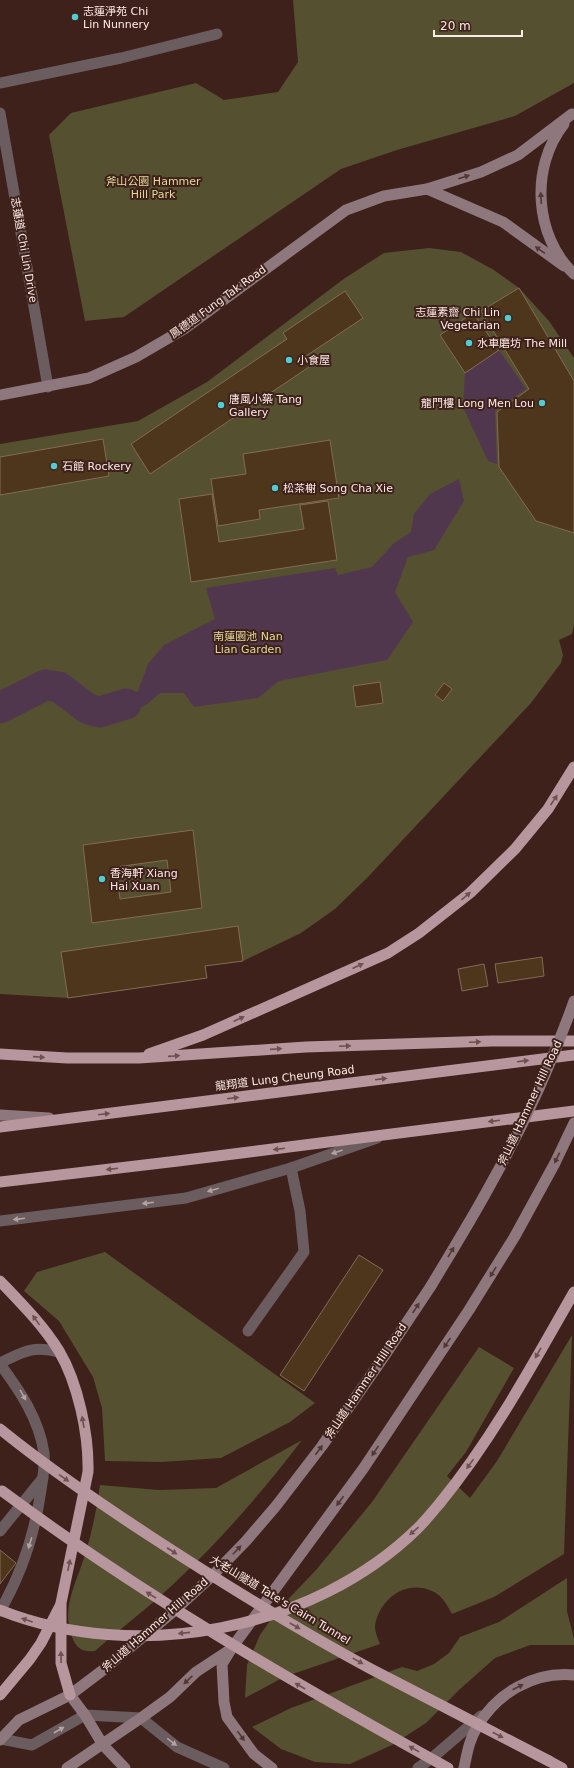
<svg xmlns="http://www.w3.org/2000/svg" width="574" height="1768" font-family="'DejaVu Sans','Noto Sans TC',sans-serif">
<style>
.green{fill:#55502f}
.water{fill:#51374e}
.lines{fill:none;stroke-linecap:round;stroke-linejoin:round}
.canal{stroke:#51374e;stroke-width:31}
.building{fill:#4e361c;stroke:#836c55;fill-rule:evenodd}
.service{stroke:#6b5c5f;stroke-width:11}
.minor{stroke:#6b5c5f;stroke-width:11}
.secondary{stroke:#8f787d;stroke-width:11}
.trunk{stroke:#b8969e;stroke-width:11}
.secondary-bridge{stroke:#8f787d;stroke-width:11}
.trunk-bridge{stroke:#b8969e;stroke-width:11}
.oneway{fill:#523733}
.oneway2{fill:#6e504f}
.oneway3{fill:#b4a3a2}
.poi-dot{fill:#52ccd0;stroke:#3d211a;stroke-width:1.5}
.labels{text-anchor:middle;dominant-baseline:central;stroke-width:4;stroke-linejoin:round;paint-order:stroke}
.poi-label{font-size:11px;fill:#feeae5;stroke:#3d211a;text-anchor:start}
.park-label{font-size:11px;fill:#e3d99b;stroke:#3d211a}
.street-label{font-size:11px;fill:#feeae5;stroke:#3d211a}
</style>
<rect width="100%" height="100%" fill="#3d211a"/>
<g class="green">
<polygon points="293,0 574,0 574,83 515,116 397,150 341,169 124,317 85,321 49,135 71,113 196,83 224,100 278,92 298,62"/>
<polygon points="429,248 461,252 494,270 519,288 549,321 574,358 574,625 572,634 559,640 563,655 561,663 531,703 368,877 335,909 301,933 243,961 205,966 207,978 68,998 0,994 0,444 138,421 207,382 345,278 384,253"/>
<polygon points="105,1252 315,1403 290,1422 221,1458 162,1462 105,1461 102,1408 93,1377 59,1321 24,1291 37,1272"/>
<path d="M572,1335L564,1554L494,1597L452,1614C447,1605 442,1595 432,1591C406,1579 379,1599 375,1626C375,1632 378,1639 380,1644L284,1677L245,1698L247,1665L260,1635L276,1612L316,1570L372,1502L479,1347L514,1368L466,1452L447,1476L470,1498L497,1461Z"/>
<path d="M302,1440C266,1487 228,1532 185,1573C157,1601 125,1625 95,1651C82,1652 77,1649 72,1637C60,1605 79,1579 87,1548C93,1527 97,1507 100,1485L159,1490L216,1488Z"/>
<polygon points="567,1578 567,1611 574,1639 574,1645 530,1645 495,1658 459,1690 426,1723 392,1745 350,1764 315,1762 281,1749 252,1727 291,1708 402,1667 417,1671 434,1664 449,1653 460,1637 499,1622"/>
</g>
<g class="water">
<polygon points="499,350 526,389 495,411 497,464 488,461 463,407 465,373"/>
<polygon points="459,479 464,501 434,550 408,557 395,592 413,622 387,660 279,681 258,698 194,707 184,693 160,693 146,705 127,713 124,698 138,691 148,664 164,645 215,619 206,588 335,568 338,575 372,567 394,543 411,532 414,514 430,494"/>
</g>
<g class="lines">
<polyline class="canal" points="0,708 45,685 59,687 88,709 100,712 126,704"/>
</g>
<g class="building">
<polygon points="519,288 574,381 574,533 536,521 499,467 497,412 529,389 481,311"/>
<polygon points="345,291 363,318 306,356 312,365 150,474 131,444 287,339 283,333"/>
<polygon points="473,313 499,350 465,373 440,335"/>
<polygon points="103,439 109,476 0,495 0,457"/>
<polygon points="330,440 339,498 259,510 260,519 218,526 211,479 246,474 243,454"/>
<polygon points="212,494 219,542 304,529 300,505 328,501 337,560 191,582 179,499"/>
<polygon points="380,682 383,703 356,707 353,686"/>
<polygon points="444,683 452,689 443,701 435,695"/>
<path d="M193,830L202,908L92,923L83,845ZM167,860L171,892L120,899L116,867Z"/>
<polygon points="238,926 243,961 205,966 207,978 68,998 61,952"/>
<polygon points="542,957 544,976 498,983 495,964"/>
<polygon points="484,964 488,986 462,991 458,969"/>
<polygon points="359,1255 383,1270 304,1391 280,1375"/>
<polygon points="0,1550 16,1563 0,1584"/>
</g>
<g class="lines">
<g class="service">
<polyline points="0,1221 186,1198 291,1168 377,1138"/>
<polyline points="248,1331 304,1252 300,1211 291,1168"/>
<path d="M0,1363C23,1352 33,1345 59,1352"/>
<path d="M0,1364C20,1391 39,1419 44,1453C45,1465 43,1478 41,1490C35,1533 22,1573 0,1611"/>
<polyline points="0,1531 43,1478"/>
</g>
<g class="minor">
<polyline points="0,83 121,58 217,34"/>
<polyline points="0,113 48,387"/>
<polyline points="1,1739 32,1745 85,1715 141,1718 177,1747 224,1768"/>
<polyline points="418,1768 432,1758 481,1716"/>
</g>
<g class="secondary">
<path d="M564,124C530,167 534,236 574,274"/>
<polyline points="427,189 503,222 564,266"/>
<polyline points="0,395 89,378 136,357 184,329 346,210 384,196 427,189 481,172 518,155 572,114"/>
<polyline points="0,1115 49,1118"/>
<polyline points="230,1651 222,1664 224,1702 227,1717 254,1754 272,1768"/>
<polyline points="70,1695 85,1715 103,1745 125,1768"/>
<polyline points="0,1740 19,1720 70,1695 103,1670 174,1611 210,1578 246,1541 276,1506 322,1446 385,1355 431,1286"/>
<polyline points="67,1768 141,1718 170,1697 196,1672 231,1649 363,1469 469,1310 515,1236 555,1163 574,1123"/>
<path d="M464,1768C467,1754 469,1740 477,1727C497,1693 534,1671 574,1675"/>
</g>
<g class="trunk">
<polyline points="0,1054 67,1058 139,1058 306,1047 492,1041 574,1041"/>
<polyline points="149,1054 203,1035 388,953 419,933 470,893 515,849 548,809 574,767"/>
<polyline points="0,1127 574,1055"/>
<polyline points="0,1182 178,1161 574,1111"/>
<path d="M0,1281C21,1303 43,1325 59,1351C78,1383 89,1435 88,1472L61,1603V1663L70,1695"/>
<path d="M440,1503C493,1438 533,1364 574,1292"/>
<polyline points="0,1695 30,1659 41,1643 60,1606"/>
<polyline points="549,1761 562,1768"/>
</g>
<path class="secondary-bridge" d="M431,1286C450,1254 470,1222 488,1189C522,1129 551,1066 574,1001"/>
<g class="trunk-bridge">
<path d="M0,1429C48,1468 98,1502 150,1536C222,1583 295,1628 371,1669C430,1700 490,1730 549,1761"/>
<path d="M2,1491C143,1596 294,1683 448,1768"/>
<path d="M0,1610C136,1664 313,1631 418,1528C426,1520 433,1511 440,1503"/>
</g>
</g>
<defs><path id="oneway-solid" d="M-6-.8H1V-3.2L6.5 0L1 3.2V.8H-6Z"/></defs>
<g class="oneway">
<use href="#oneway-solid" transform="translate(464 177) rotate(-18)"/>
<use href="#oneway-solid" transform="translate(541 198) rotate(-93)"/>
<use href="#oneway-solid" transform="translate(540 250) rotate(-145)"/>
<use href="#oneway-solid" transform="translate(557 1158) rotate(116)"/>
<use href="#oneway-solid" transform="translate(451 1252) rotate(-59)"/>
<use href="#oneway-solid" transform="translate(493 1272) rotate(122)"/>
<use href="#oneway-solid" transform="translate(416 1308) rotate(-57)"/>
<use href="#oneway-solid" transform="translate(447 1343) rotate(124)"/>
<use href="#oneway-solid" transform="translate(319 1450) rotate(-53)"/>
<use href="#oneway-solid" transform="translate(375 1451) rotate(124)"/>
<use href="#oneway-solid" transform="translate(340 1501) rotate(126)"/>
<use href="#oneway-solid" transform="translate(237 1550) rotate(-46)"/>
<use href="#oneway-solid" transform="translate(188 1680) rotate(137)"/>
<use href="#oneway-solid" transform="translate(518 1687) rotate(-27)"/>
<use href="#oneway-solid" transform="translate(241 1736) rotate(54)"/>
</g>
<g class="oneway2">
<use href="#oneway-solid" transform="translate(554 800) rotate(-56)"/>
<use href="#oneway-solid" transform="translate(466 896) rotate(-40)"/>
<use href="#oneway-solid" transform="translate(358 966) rotate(-24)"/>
<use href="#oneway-solid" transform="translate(239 1019) rotate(-24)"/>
<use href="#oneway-solid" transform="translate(475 1042) rotate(-2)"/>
<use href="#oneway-solid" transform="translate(345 1046) rotate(-2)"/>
<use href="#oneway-solid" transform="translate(276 1049) rotate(-4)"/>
<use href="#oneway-solid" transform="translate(174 1056) rotate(-4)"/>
<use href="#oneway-solid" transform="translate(39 1057) rotate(4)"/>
<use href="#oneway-solid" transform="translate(523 1061) rotate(-7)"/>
<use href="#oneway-solid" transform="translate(381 1079) rotate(-7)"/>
<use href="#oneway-solid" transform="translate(233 1098) rotate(-7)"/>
<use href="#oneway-solid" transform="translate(104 1114) rotate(-7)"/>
<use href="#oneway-solid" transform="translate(494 1121) rotate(173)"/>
<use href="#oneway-solid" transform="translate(279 1149) rotate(173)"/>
<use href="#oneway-solid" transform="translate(112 1169) rotate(173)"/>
<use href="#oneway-solid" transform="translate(36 1320) rotate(-126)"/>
<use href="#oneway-solid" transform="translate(538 1353) rotate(120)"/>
<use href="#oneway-solid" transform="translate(83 1422) rotate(-100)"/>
<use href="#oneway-solid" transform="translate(470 1464) rotate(126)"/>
<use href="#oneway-solid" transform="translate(64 1478) rotate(35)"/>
<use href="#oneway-solid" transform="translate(414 1531) rotate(139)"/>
<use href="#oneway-solid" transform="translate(172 1551) rotate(33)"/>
<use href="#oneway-solid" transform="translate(69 1565) rotate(-78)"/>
<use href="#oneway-solid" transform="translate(151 1595) rotate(-148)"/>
<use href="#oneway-solid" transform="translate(27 1620) rotate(-161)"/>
<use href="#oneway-solid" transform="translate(295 1626) rotate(30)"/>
<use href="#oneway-solid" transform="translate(184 1633) rotate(174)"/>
<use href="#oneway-solid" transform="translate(61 1657) rotate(-91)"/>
<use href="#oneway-solid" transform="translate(358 1661) rotate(29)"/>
<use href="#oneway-solid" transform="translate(300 1686) rotate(-150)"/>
<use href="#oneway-solid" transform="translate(498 1735) rotate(28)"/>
<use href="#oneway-solid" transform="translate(414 1749) rotate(-151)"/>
</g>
<g class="oneway3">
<use href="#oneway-solid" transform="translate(337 1152) rotate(161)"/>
<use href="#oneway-solid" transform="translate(213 1190) rotate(164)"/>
<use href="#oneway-solid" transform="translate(148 1203) rotate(173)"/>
<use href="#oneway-solid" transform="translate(19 1219) rotate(173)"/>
<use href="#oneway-solid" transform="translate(23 1395) rotate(60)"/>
<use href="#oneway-solid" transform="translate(30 1543) rotate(107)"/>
<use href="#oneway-solid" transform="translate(59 1730) rotate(-30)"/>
<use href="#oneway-solid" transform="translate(172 1742) rotate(37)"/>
</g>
<g class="poi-dot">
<circle cx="75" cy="17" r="4"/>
<circle cx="508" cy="318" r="4"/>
<circle cx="469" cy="343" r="4"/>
<circle cx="289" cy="360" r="4"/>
<circle cx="542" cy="403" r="4"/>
<circle cx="221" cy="405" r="4"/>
<circle cx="54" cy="466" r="4"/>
<circle cx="275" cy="488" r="4"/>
<circle cx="102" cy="879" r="4"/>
</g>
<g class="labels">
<g class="poi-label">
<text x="83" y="11">志蓮淨苑 Chi<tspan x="83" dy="13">Lin Nunnery</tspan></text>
<text x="500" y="312" text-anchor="end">志蓮素齋 Chi Lin<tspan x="500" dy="13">Vegetarian</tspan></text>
<text x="477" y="343">水車磨坊 The Mill</text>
<text x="297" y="360">小食屋</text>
<text x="229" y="399">唐風小築 Tang<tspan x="229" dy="13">Gallery</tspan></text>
<text x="534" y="403" text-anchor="end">龍門樓 Long Men Lou</text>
<text x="62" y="466">石館 Rockery</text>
<text x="283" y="488">松茶榭 Song Cha Xie</text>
<text x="110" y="873">香海軒 Xiang<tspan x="110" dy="13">Hai Xuan</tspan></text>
</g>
<g class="park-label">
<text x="153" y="181">斧山公園 Hammer<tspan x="153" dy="13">Hill Park</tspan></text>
<text x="248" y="636">南蓮園池 Nan<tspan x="248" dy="13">Lian Garden</tspan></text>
</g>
<g class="street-label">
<text transform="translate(24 250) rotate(80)">志蓮道 Chi Lin Drive</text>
<text transform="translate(218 302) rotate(-36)">鳳德道 Fung Tak Road</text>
<text transform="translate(285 1078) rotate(-7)">龍翔道 Lung Cheung Road</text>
<text transform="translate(530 1103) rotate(-65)">斧山道 Hammer Hill Road</text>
<text transform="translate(366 1381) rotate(-56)">斧山道 Hammer Hill Road</text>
<text transform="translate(280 1600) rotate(31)">大老山隧道 Tate's Cairn Tunnel</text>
<text transform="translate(155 1625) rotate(-41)">斧山道 Hammer Hill Road</text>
</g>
</g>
<path d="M434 30v6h88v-6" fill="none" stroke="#feeae5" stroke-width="2"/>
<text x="440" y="30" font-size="12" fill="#feeae5" stroke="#3d211a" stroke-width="3" paint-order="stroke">20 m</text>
</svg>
